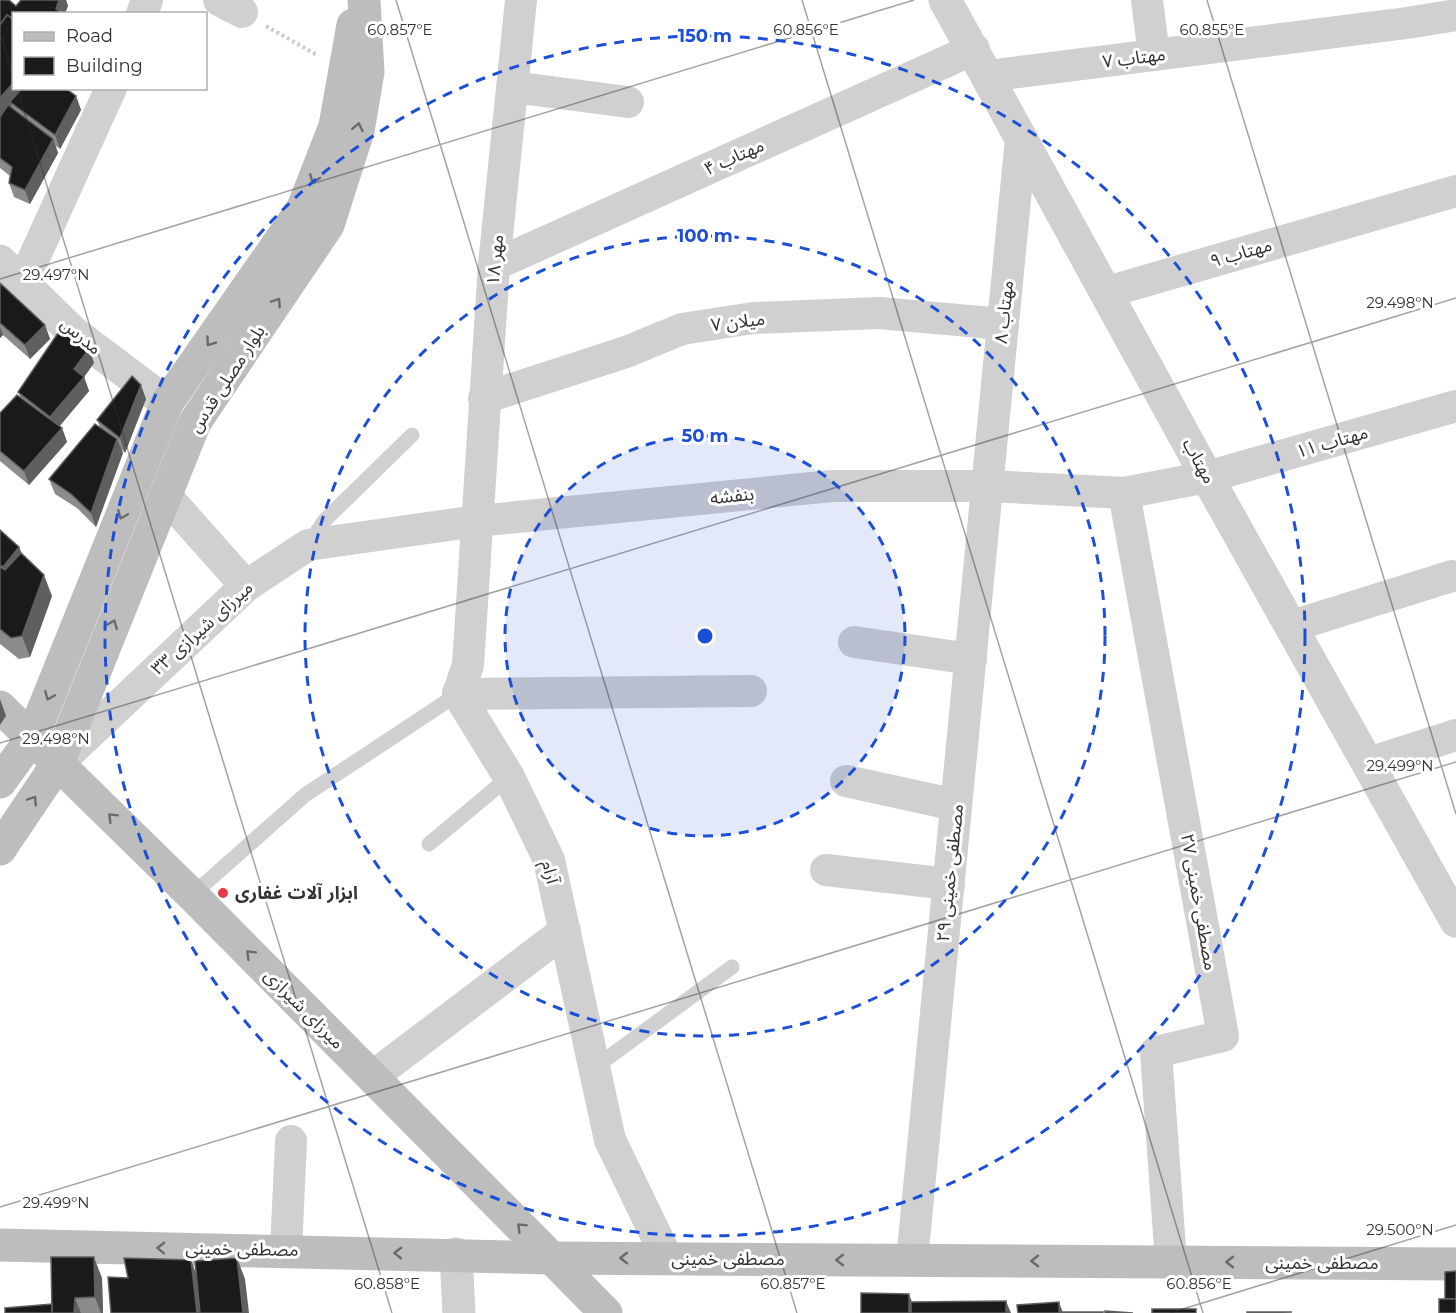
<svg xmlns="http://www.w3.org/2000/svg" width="1456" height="1313" font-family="Montserrat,'Noto Sans Arabic',sans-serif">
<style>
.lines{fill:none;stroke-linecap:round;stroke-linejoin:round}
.path{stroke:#cdcdcd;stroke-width:4;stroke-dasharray:3 3;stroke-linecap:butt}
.service{stroke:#d0d0d0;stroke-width:15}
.minor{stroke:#d0d0d0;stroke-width:32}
.tertiary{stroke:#d0d0d0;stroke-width:33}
.secondary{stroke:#bdbdbd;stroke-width:33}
.wall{fill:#8c8c8c}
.shaded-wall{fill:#5f5f5f}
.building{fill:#1a1a1a;stroke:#5f5f5f;stroke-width:1.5}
.oneway{stroke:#6a6a6a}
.ticks{fill:none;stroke:#333;stroke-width:1.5;stroke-opacity:0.45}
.ring{fill:none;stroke:#1d4ed8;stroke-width:3;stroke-dasharray:10 8}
.poi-dot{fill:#e63946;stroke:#fff;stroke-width:2}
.labels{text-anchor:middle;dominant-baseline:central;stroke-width:6;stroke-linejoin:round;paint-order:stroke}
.street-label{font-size:18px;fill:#333;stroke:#fff}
.poi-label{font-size:18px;font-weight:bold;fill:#333;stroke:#fff;text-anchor:start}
.ticks-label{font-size:15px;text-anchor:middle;fill:#333;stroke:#fff;stroke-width:6;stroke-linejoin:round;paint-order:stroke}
.centre{fill:#1d4ed8;stroke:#fff;stroke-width:3}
.ring-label{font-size:18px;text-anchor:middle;font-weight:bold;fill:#1d4ed8;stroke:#fff;stroke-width:6;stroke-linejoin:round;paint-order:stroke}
</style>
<rect width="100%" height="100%" fill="#fff"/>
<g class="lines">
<polyline class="path" points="266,26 317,55"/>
<g class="service">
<polyline points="310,542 325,520 412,435"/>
<polyline points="429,844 509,777"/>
<polyline points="192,895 305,795 458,694"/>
<polyline points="594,1068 732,967"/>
</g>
<g class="minor">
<polyline points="219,0 242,12"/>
<polyline points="1147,0 1154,55"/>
<polyline points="142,14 147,0"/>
<polyline points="987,76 1407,23 1456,15"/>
<polyline points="513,87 628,102"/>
<polyline points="494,265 974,49"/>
<polyline points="23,282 111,88"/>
<polyline points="1107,292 1456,191"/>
<polyline points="484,398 626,352 682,329 753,318 879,313 1003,324"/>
<polyline points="1124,493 1223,1036 1156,1052 1171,1262"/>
<polyline points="165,495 246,586"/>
<polyline points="1292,626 1452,576"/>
<polyline points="854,642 971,659"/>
<polyline points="458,694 468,665 494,265 521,0"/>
<polyline points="458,694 509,777 549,860 610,1140 667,1258"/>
<polyline points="458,694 751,691"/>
<polyline points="58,763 246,586 308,545 477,521 832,486 988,486 1124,493 1207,477 1456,406"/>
<polyline points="1369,763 1456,735"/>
<polyline points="846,781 956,805"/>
<polyline points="826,870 949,884"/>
<polyline points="372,1077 565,931"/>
<polyline points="286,1250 291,1141"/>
<polyline points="912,1260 1021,138"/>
</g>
<g class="tertiary">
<polyline points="945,0 1207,477 1456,921"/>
<polyline points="0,261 74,333 167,403"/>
<polyline points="456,1254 459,1313"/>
</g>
<g class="secondary">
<polyline points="0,707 192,895 606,1313"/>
<polyline points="0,782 32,738 167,403 303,208 335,126 353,25"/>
<polyline points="0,849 58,763 195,422 328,225 358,131 368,72 364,0"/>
<polyline points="0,1245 552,1258 1456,1264"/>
</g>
</g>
<g class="wall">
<polygon points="0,0 16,6 21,0 66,0 68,6 14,14 14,88 76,96 81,110 60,149 56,146 58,153 30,204 14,197 9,183 10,176 0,168"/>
<polygon points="0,283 45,325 50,339 30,359 3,335 0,338"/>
<polygon points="89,349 94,363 84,377 89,391 60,426 62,428 67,442 29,485 0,461 0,413 20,396 18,392"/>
<polygon points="146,399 125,453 121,449 123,453 96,527 77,508 55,494 49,479 100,427 97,420"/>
<polygon points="0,530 19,547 22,554 52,596 30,657 19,659 0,644"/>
<polygon points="102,1278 103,1313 5,1313 52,1304"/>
</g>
<g class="shaded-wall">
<polygon points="59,0 66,0 68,6 65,14 58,14 56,9"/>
<polygon points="14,82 14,88 33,88 10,102 14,111 0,128 0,98"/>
<polygon points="76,96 81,110 60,149 55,135"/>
<polygon points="53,139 58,153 30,204 25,190"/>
<polygon points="45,325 50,339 30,359 25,345"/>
<polygon points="0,327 3,335 0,338"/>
<polygon points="89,349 94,363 84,377 89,391 55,431 50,417 74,369"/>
<polygon points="141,385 146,399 125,453 120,438"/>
<polygon points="62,428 67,442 29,485 24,471"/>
<polygon points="117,439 123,453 96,527 91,513"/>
<polygon points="19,547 27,567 11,588 3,567"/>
<polygon points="44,575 52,596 30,657 22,636"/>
<polygon points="0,699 6,716 0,725"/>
<polygon points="94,1257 102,1278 103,1313 101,1313 95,1297"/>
<polygon points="237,1258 245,1279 249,1313 243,1313"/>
<polygon points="191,1260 199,1281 202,1313 197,1313"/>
<polygon points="909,1294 916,1313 909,1313"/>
<polygon points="75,1298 81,1313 74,1313"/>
<polygon points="1006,1301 1011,1313 1006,1313"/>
<polygon points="1059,1302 1063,1313 1059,1313"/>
</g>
<g class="building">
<polygon points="0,0 9,0 16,6 21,0 59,0 56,9 64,14 14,14 14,19 7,15 0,25"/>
<polygon points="7,15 14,20 14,82 0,98 0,25"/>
<polygon points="22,88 65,88 76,96 55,135 10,102"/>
<polygon points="8,105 53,139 25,190 9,183 12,167 0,158 0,117"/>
<polygon points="0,283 45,325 25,345 0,323"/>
<polygon points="62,327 89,349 74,369 84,377 50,417 18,392"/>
<polygon points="132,376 141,385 120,438 97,420"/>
<polygon points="17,395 62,428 24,471 0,451 0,413"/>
<polygon points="95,424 117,439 91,513 71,494 49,479"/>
<polygon points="0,530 19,547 3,567 0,565"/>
<polygon points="21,553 44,575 22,636 11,638 0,629 0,567 5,570"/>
<polygon points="51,1257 94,1257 95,1297 75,1298 74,1313 52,1313"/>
<polygon points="124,1258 191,1260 197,1313 111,1313 108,1277 128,1278"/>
<polygon points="237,1258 243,1313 200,1313 195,1261"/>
<polygon points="1456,1271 1456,1299 1445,1299 1445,1272"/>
<polygon points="861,1293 909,1294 909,1313 861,1313"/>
<rect x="1439" y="1299" width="17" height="14"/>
<polygon points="1006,1301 1006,1313 911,1313 911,1302"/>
<polygon points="1059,1302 1059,1313 1018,1313 1017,1305"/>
<polygon points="52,1304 52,1313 5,1313 5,1308"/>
<rect x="1152" y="1309" width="44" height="4"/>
<polygon points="1105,1311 1133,1313 1105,1313"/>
<rect x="1060" y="1312" width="43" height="1"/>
<polygon points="1247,1312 1292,1312 1247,1313"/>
</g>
<defs><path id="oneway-chevron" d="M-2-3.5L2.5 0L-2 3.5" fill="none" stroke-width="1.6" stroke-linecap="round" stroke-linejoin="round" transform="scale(1.5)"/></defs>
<g class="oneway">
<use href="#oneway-chevron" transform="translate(358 127) rotate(-78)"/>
<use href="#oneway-chevron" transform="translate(314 179) rotate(111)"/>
<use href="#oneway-chevron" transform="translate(277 302) rotate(-56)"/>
<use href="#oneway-chevron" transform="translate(210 342) rotate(125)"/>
<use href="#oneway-chevron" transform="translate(122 515) rotate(112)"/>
<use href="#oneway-chevron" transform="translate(113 624) rotate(-68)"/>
<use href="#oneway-chevron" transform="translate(49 696) rotate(112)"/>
<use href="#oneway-chevron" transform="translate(33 800) rotate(-56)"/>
<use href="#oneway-chevron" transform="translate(112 817) rotate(-135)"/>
<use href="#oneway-chevron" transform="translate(250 954) rotate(-135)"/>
<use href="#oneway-chevron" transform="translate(521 1227) rotate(-135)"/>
<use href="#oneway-chevron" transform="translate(161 1248) rotate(-179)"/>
<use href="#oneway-chevron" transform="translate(398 1253) rotate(-179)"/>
<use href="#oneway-chevron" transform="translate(624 1258) rotate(-180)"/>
<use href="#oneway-chevron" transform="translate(840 1260) rotate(-180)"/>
<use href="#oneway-chevron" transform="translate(1035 1261) rotate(-180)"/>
<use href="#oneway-chevron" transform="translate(1230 1262) rotate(-180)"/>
</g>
<path class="ticks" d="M396,0L797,1313M802,0L1203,1313M1207,0L1456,814M0,32L14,77M17,88L392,1313M0,279L914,0M0,743L1456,298M0,1207L1456,762M1170,1313L1456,1225"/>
<circle cx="705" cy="636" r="200" fill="#1d4ed8" fill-opacity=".12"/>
<g class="ring">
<circle cx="705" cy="636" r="200"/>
<circle cx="705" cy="636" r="400"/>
<circle cx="705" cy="636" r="600"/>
</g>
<circle class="poi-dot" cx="223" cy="893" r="6"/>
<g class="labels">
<g class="street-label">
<text transform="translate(1134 58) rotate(-7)">مهتاب ۷</text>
<text transform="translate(734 157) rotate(-24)">مهتاب ۴</text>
<text transform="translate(1241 253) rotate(-16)">مهتاب ۹</text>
<text transform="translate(495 260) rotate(-85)">مهر ۱۸</text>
<text transform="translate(1004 312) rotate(-84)">مهتاب ۸</text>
<text transform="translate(738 322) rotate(-7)">میلان ۷</text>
<text transform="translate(81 336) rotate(40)">مدرس</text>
<text transform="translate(227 379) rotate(-57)">بلوار مصلی قدس</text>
<text transform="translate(1332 442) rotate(-16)">مهتاب ۱۱</text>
<text transform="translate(1199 461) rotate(61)">مهتاب</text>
<text transform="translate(732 496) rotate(-6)">بنفشه</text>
<text transform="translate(202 628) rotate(-42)">میرزای شیرازی ۳۳</text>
<text transform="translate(550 872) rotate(75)">آرام</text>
<text transform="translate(950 873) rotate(-84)">مصطفی خمینی ۲۹</text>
<text transform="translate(1199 902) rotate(80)">مصطفی خمینی ۲۷</text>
<text transform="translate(304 1009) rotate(45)">میرزای شیرازی</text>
<text transform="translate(242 1249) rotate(1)">مصطفی خمینی</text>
<text x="728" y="1259">مصطفی خمینی</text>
<text x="1322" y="1263">مصطفی خمینی</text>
</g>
<g class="poi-label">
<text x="235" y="893">ابزار آلات غفاری</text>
</g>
</g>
<g class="ticks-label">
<text x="400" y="35">60.857°E</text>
<text x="806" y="35">60.856°E</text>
<text x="1212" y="35">60.855°E</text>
<text x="56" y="280">29.497°N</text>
<text x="1400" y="308">29.498°N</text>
<text x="56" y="744">29.498°N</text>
<text x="1400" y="771">29.499°N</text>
<text x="56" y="1208">29.499°N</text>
<text x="1400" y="1235">29.500°N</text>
<text x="387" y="1289">60.858°E</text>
<text x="793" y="1289">60.857°E</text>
<text x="1199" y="1289">60.856°E</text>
</g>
<circle cx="705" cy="636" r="9" class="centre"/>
<g class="ring-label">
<text x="705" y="42">150 m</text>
<text x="705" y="242">100 m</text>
<text x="705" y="442">50 m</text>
</g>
<rect x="12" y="12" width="195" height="78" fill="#ffffff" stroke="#adadad" stroke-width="1.5"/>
<rect x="24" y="32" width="30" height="9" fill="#bdbdbd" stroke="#adadad" stroke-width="1.5"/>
<text x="66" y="42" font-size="18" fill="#333333">Road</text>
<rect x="24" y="57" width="30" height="18" fill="#1a1a1a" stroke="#adadad" stroke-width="1.5"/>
<text x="66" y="72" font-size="18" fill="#333333">Building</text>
</svg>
